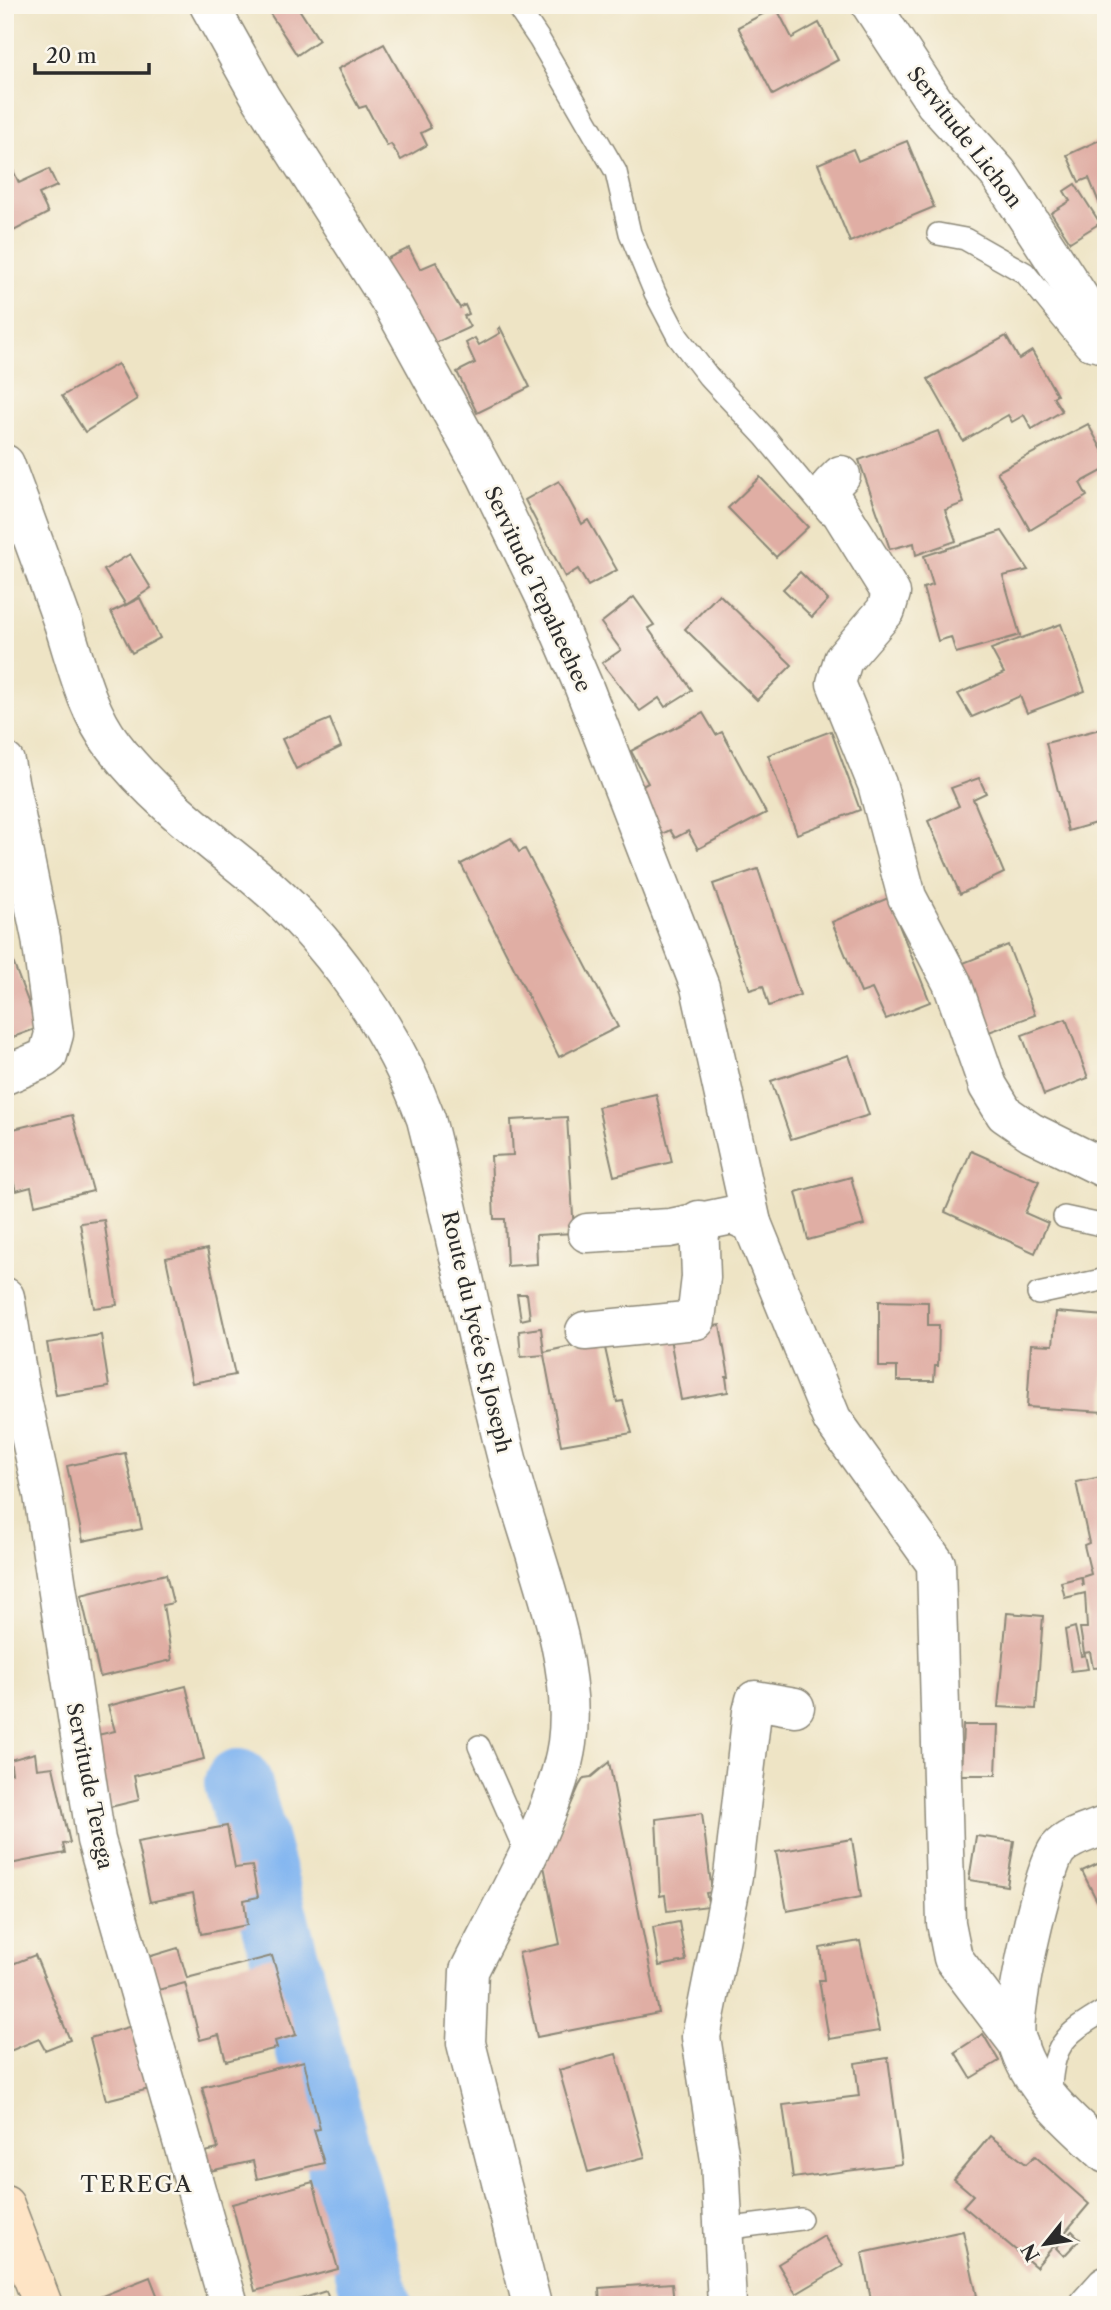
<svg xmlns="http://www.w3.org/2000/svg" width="1111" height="2310" font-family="'Libre Caslon Text',serif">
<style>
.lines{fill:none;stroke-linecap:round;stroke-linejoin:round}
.river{stroke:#83b6f0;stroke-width:68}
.building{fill:#e0aea4}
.lane-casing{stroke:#8c8878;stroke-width:24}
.street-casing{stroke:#8c8878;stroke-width:41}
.secondary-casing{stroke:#8c8878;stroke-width:41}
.lane{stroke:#fff;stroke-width:21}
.street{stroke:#fff;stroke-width:38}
.secondary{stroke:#fee4c5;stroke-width:38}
.labels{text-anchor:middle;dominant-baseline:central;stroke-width:5;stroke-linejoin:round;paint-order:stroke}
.street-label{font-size:21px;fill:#2b2b2b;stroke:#fbf7ec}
.neighbourhood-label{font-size:23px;letter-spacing:2px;fill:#2b2b2b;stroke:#fbf7ec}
</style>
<rect width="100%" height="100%" fill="#fbf7ec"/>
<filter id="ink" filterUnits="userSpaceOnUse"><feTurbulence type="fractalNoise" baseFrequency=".0143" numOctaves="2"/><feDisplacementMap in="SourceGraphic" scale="14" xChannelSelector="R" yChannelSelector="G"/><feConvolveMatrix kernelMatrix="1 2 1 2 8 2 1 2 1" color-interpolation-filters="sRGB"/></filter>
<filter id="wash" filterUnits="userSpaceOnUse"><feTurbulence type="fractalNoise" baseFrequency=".00686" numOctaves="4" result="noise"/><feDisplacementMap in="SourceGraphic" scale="28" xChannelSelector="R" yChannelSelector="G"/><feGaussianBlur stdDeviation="1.57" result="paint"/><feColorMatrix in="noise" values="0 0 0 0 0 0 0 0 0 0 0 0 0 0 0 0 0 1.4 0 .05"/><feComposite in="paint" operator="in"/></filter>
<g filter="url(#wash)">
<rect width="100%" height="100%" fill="#eee4c5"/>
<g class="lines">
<polyline class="river" points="238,1783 378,2305"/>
</g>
<g id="blocks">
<g class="building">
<polygon points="278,5 305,5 299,9 319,40 297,55 269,12"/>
<polygon points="776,7 792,38 819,23 838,60 773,95 738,27"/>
<polygon points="384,44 431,128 421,133 427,145 401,160 391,144 387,146 366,106 359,108 338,69"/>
<polygon points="1106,137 1106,202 1100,205 1089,178 1079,182 1067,155"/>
<polygon points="907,141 934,207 850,242 818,164 853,149 858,161"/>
<polygon points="11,166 19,183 49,169 57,186 39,194 48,213 8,234 5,169"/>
<polygon points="1075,184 1100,223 1070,242 1051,213 1070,201 1064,191"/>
<polygon points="409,248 420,269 436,262 452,295 460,308 465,305 469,314 464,316 470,327 422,349 380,262"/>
<polygon points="500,327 530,387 477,413 457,372 475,363 466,343 475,338 479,345 500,333 498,329"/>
<polygon points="1006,336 1019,359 1032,351 1057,395 1053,397 1062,411 1032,429 1024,415 1012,422 1008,415 963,441 928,379"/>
<polygon points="118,364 137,399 85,432 62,396"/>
<polygon points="1088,424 1106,457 1106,469 1080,483 1087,496 1030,530 997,472"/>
<polygon points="938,431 964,503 945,510 956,541 916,555 914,543 890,549 859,460"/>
<polygon points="760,477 808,527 776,557 728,508"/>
<polygon points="559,481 582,524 588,520 617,570 588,586 578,569 565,577 525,500"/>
<polygon points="1002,531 1028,570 1003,576 1020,635 956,653 951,637 938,641 923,588 933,585 924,556"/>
<polygon points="130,554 151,588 126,605 104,570"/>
<polygon points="800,572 828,600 812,617 783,589"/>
<polygon points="719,594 792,665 757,700 685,629"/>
<polygon points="634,597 654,625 648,628 692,690 665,707 659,698 640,711 602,663 621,650 601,623"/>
<polygon points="140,598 160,638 132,653 111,612"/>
<polygon points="1061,624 1085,691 1027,713 1020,696 972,717 958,694 1004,673 991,649"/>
<polygon points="703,713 716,735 722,732 766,813 698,849 688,831 675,838 670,830 660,835 635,790 648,783 631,751"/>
<polygon points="330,719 341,747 296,769 282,739"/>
<polygon points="1104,728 1106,820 1068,831 1046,743"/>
<polygon points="831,731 860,810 797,834 768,755"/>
<polygon points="979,778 986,793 973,799 1004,873 960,894 928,821 959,806 951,788"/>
<polygon points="511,838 519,852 525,849 618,1027 559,1057 461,864"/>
<polygon points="758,869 800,995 769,1006 763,986 750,990 713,884"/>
<polygon points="888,898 930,1002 886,1019 872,989 861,993 832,922"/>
<polygon points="1008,945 1035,1015 978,1036 951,968"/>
<polygon points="10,954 38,1028 5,1040 5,956"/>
<polygon points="1066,1019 1088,1078 1044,1095 1022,1035"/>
<polygon points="849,1055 869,1115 791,1139 771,1081"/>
<polygon points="656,1094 672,1162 614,1176 598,1107"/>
<polygon points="72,1115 93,1191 35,1205 31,1187 16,1191 5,1152 5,1131"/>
<polygon points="567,1117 574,1233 536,1235 537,1264 507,1266 505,1219 494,1219 491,1156 513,1155 511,1120"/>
<polygon points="971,1151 1039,1181 1025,1213 1048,1223 1035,1253 945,1212"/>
<polygon points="851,1177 864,1225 808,1240 796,1192"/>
<polygon points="104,1220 117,1305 94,1308 80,1223"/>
<polygon points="207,1249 235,1375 192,1383 166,1258"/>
<polygon points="517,1294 527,1294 530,1318 521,1320"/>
<polygon points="879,1301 928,1302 928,1325 939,1325 938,1366 935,1366 934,1381 897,1381 897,1367 879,1367"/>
<polygon points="1056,1312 1106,1316 1104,1412 1027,1407 1031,1344 1053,1345"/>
<polygon points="720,1325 729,1377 726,1377 728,1392 681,1400 669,1332"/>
<polygon points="541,1328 544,1352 603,1339 617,1402 623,1401 632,1433 561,1445 544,1355 521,1357 519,1331"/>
<polygon points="101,1335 109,1387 56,1395 47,1343"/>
<polygon points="125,1453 142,1529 83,1541 67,1466"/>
<polygon points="1106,1476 1106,1667 1093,1668 1090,1652 1084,1653 1080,1628 1087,1628 1085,1593 1065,1598 1061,1582 1081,1577 1083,1586 1082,1577 1091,1574 1084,1545 1089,1543 1076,1482"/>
<polygon points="166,1574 173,1603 163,1605 172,1660 100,1677 81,1595"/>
<polygon points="1007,1613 1043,1616 1036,1709 998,1707"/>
<polygon points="1075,1627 1081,1656 1085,1655 1088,1669 1071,1671 1065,1630"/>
<polygon points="186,1686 204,1759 134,1776 139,1800 106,1808 89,1737 115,1731 108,1706"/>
<polygon points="963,1725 998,1725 996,1775 961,1775"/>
<polygon points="35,1753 37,1769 53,1767 70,1843 63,1844 65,1853 5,1865 5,1775 12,1773 10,1760"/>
<polygon points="609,1762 659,2013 537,2037 519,1953 560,1944 544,1866 579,1786 584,1778 591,1777"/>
<polygon points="702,1813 712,1892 706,1893 709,1906 667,1911 665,1895 660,1896 656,1819"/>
<polygon points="227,1826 235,1868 252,1866 258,1897 244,1900 247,1925 201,1934 193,1893 150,1902 137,1842"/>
<polygon points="976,1836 1014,1841 1007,1886 969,1880"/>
<polygon points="852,1839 861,1897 787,1911 776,1852"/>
<polygon points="1106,1860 1106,1919 1082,1871"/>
<polygon points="679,1922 686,1961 659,1966 653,1927"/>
<polygon points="860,1941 879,2031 829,2039 819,1980 824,1980 820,1948"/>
<polygon points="178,1948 187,1978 272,1956 296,2035 275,2041 277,2048 226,2061 219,2035 200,2040 185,1983 158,1990 148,1957"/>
<polygon points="35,1955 70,2040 45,2050 39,2039 5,2053 5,1959 10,1965"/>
<polygon points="132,2026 149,2089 106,2100 90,2038"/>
<polygon points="983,2034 999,2061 971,2078 955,2052"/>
<polygon points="616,2054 645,2157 588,2172 559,2070"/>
<polygon points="888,2058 902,2164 793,2178 783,2105 859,2096 855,2063"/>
<polygon points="304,2061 320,2129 314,2130 324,2163 257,2179 253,2161 210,2171 205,2152 218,2149 202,2087"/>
<polygon points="990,2136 1026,2164 1035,2156 1089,2204 1036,2267 963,2206 973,2195 954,2179"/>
<polygon points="313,2182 338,2269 255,2291 232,2204"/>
<polygon points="963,2231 977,2296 952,2302 952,2305 872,2305 862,2253"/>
<polygon points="1072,2231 1080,2239 1064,2256 1056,2248"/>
<polygon points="824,2236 843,2266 796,2294 778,2264"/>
<polygon points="150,2277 161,2305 88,2305 87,2302"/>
<polygon points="672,2283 674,2305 600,2305 599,2288"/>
<polygon points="326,2291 331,2305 285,2305 285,2304"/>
</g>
</g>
</g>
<g filter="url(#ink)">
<use href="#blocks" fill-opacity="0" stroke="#8c8878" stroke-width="2"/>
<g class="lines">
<defs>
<g id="lane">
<polyline points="516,5 539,39 616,172 630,233 655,293 678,337 708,376 765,437 828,513"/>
<polyline points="938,234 965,239 1025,273 1086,348 1097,351 1106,349"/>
<polyline points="1064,1217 1106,1226"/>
<polyline points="1038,1294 1106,1279"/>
<polyline points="479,1746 526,1853"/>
<path d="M1050,2099C1053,2045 1060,2037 1106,2010"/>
<polyline points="724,2229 801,2219"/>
</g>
<g id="street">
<polyline points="209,5 261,98 392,304 486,475 545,597 583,685 700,987 752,1223"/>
<polyline points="871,5 935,103 998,173 1106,338"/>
<path d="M5,464C25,517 44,570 63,623C76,663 87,712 113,745C151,795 205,836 253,875C329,937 392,1027 426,1119C455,1232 478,1346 507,1459C528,1545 579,1655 567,1743C557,1813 501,1906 469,1971L466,2043L532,2305"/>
<polyline points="841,475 831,485 830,495 891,593 886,610 843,660 836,683 877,784 907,897 952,983 988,1086 1005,1114 1031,1132 1106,1169"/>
<polyline points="5,762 41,938 54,1034 48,1055 43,1059 5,1075"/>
<polyline points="587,1233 670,1228 733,1215 752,1223 832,1419 936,1564 946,1923 953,1958 1019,2045"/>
<polyline points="5,1297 19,1385 43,1495 96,1840 229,2305"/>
<polyline points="585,1331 696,1320 701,1277 699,1220"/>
<path d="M1106,1825C1091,1832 1069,1836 1058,1849C1043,1867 1011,2012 1016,2036C1026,2085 1071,2122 1106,2154"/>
<polyline points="727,2305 720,2160 701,2037 733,1876 752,1712 755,1700 795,1707"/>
<polyline points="1089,2305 1106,2286"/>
</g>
<polyline id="secondary" points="5,2205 43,2305"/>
</defs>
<use href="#lane" class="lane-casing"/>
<use href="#street" class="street-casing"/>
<use href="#secondary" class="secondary-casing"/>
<use href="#lane" class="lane"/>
<use href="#street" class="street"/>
<use href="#secondary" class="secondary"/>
</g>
</g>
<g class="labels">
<g class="street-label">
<text transform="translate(965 137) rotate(52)">Servitude Lichon</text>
<text transform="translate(538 589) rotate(65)">Servitude Tepaheehee</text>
<text transform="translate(477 1332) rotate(77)">Route du lycée St Joseph</text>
<text transform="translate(90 1786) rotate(79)">Servitude Terega</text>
</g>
<g class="neighbourhood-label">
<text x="137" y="2184">TEREGA</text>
</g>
</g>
<rect width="1111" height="2310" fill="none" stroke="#fbf7ec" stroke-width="28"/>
<g transform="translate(1045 2244) rotate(240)" stroke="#fbf7ec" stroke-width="5" paint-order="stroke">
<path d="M0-5L12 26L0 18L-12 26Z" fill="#2b2b2b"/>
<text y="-10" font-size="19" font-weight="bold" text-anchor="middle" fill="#2b2b2b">N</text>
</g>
<path d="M35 63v10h114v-10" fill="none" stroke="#2b2b2b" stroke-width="3.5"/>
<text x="46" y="63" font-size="21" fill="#2b2b2b" stroke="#fbf7ec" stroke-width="5" paint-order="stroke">20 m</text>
</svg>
